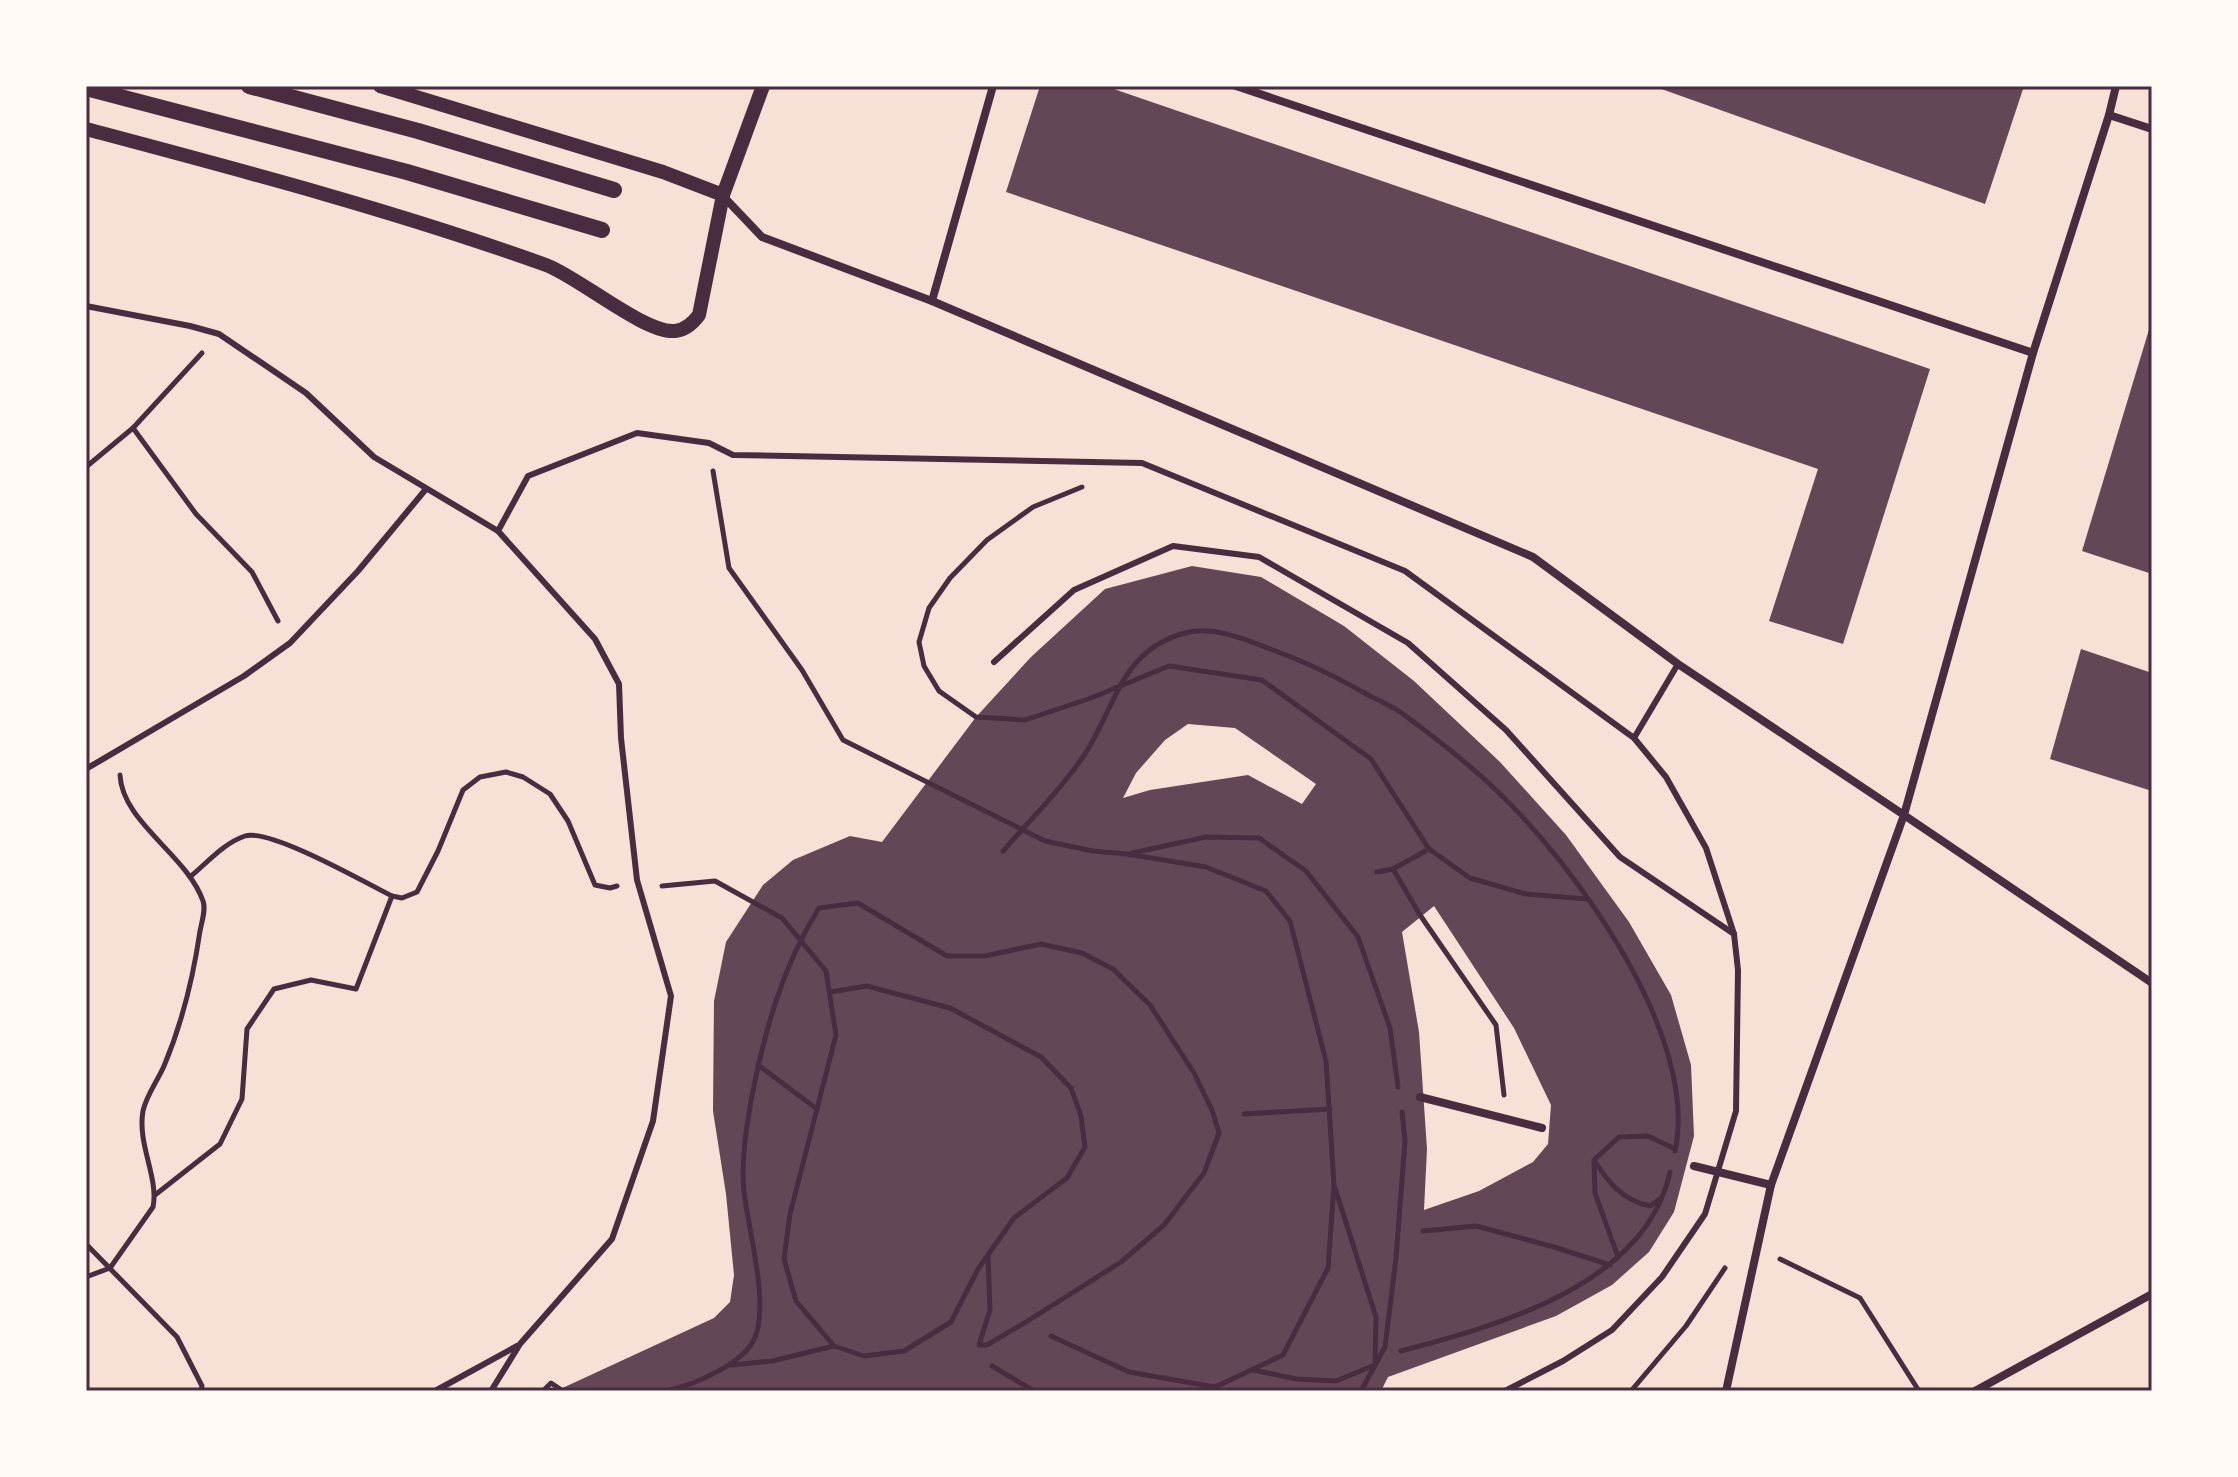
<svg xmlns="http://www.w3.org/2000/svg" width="2238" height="1477" font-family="'PT Serif',serif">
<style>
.building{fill:#644757;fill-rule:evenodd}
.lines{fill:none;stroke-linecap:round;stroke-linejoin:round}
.path{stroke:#4a2c40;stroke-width:5}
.service{stroke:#4a2c40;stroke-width:6}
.minor{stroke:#4a2c40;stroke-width:8}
.tertiary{stroke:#4a2c40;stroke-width:14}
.secondary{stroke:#4a2c40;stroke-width:16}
.neatline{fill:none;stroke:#4a2c40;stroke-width:3}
</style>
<rect width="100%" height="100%" fill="#f7e1d7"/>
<g class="building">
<polygon points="1040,86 1105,86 1930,369 1843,644 1769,621 1818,469 1006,192"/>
<polygon points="1653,86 2024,86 1985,204"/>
<polygon points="2151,323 2152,323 2152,574 2082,551"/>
<path d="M1192,566L1261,577L1344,626L1414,681L1500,762L1566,835L1629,922L1671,995L1691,1065L1694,1136L1674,1212L1649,1252L1612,1285L1556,1316L1388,1377L1381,1391H556L714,1318L730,1302L734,1275L726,1194L713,1111L714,1001L726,942L763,885L793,860L850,836L882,842L976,717L1031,657L1105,589ZM1188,724L1235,728L1316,784L1302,804L1248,775L1150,790L1123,798L1136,773L1165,740ZM1434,906L1514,1028L1551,1105L1548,1144L1533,1162L1479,1191L1424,1210L1427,1149L1419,1032L1402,932Z"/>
<polygon points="2081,649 2152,673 2152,791 2050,759"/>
</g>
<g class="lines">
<g class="path">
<polyline points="133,428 196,514 252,572 278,621"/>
<polyline points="86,467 133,428 202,353"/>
<polyline points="713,471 729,568 802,670 843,740 1045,841 1093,851 1127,854 1206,867 1266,891 1290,921 1326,1061 1334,1185 1328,1268 1283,1355 1215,1387 1129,1372 1051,1336"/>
<polyline points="1082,487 1033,507 987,540 950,578 929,608 919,642 924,666 939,691 976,717 1025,720 1091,698 1169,666 1262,680 1371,759 1429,849 1470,878 1526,894 1587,899"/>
<polyline points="1429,849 1393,869 1420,915 1496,1025 1504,1095"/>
<path d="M1003,851C1030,820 1063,787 1085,754C1116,706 1121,650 1185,633C1216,625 1249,641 1278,652C1311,664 1340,679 1370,696C1383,702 1396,708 1407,717C1437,739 1469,764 1496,790C1575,865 1700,1037 1675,1151"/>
<polyline points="1132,853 1206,837 1259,838 1306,871 1358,937 1390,1028 1398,1087"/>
<polyline points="1377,872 1393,869"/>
<path d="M191,876C208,862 224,843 245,836C270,828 366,883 392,896L402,898L417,892L438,851L463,790L480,777L506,772L523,777L550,794L568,821L595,885L610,888L617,886"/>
<polyline points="662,886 715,881 782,918 826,971 836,1035 790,1214 784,1259 796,1301 834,1346 864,1356 904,1351 951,1322 978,1269 1014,1218 1067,1178 1085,1147 1081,1116 1071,1088 1041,1057 950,1008 867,986 830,992"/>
<polyline points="758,1065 817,1109"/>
<polyline points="1244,1114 1330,1109"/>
<polyline points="1594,1162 1595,1193 1618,1257"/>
<polyline points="155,1195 220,1144 242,1099 247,1029 274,989 311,980 356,989 392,896"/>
<path d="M1660,1199L1650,1206C1623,1201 1608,1182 1594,1160L1619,1137L1648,1136L1675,1149"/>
<polyline points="1423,1231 1476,1226 1554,1247 1610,1265"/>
<polyline points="86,1244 177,1337 202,1386 201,1391"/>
<polyline points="1780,1259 1860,1298 1919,1391"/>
<path d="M86,1277L110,1268L153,1207C159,1178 137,1144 143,1111C146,1096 158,1080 164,1066C183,1021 193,979 200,931C202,921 206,909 203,901C187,855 122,822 120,775"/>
<path d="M1401,1351C1497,1326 1646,1285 1670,1172"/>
<polyline points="732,1365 772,1361 834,1346"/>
<polyline points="992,1366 1034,1391"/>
<polyline points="1253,1370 1296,1379 1336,1381 1375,1365 1376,1317 1335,1188"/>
<polyline points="543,1391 551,1383 563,1391"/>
<path d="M666,1391C693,1385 746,1364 756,1335C768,1298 749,1233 744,1192C741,1163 746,1130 751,1101C764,1033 782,967 819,908L858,903L947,956H985L1041,944L1082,953L1113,969L1150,1005L1194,1073L1212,1110L1219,1133L1204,1173L1164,1225L1121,1262L1026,1322L987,1345H979L990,1310L988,1256"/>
<polyline points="1361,1391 1385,1347 1396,1258 1405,1141 1402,1112"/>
<polyline points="1631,1391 1686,1326 1725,1268"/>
</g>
<g class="service">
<polyline points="86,306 190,326 219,334 306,393 374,457 498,531"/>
<polyline points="994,662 1074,590 1173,546 1259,557 1408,643 1506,730 1620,857 1734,934"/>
<polyline points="1634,738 1678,664"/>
<polyline points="86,769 244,676 290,643 358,571 426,489"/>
<polyline points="435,1391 517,1346"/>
<polyline points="491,1391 520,1344 612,1239 653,1121 671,996 637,880 621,738 619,684 595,639 498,531 528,476 637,433 709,443 733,455 1142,463 1405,571 1634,738 1666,777 1706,848 1734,934 1738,970 1736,1111 1705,1214 1662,1277 1612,1330 1563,1361 1505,1391"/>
</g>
<g class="minor">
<polyline points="1236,86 2033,353"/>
<polyline points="2116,86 2109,115 2033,353 1904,815 2152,983"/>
<polyline points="2109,115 2152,129"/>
<polyline points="723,196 762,237 932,301 1533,557 1678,664 1904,815 1771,1185 1726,1391"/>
<polyline points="932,301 993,86"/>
<polyline points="1420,1097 1542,1128"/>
<polyline points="1694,1166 1771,1185"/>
<polyline points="1975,1391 2152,1294"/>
</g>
<g class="tertiary">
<polyline points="380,86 663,172 723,195"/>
<path d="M86,129C240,170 396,211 546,265C577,276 645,334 675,331C685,330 693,323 699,315L723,195L763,86"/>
</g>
<g class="secondary">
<polyline points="249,86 418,131 614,190"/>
<polyline points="86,88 407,172 602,230"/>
</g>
</g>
<rect width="2238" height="1477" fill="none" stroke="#fffaf5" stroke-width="176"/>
<rect x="88" y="88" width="2062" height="1301" class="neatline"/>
</svg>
